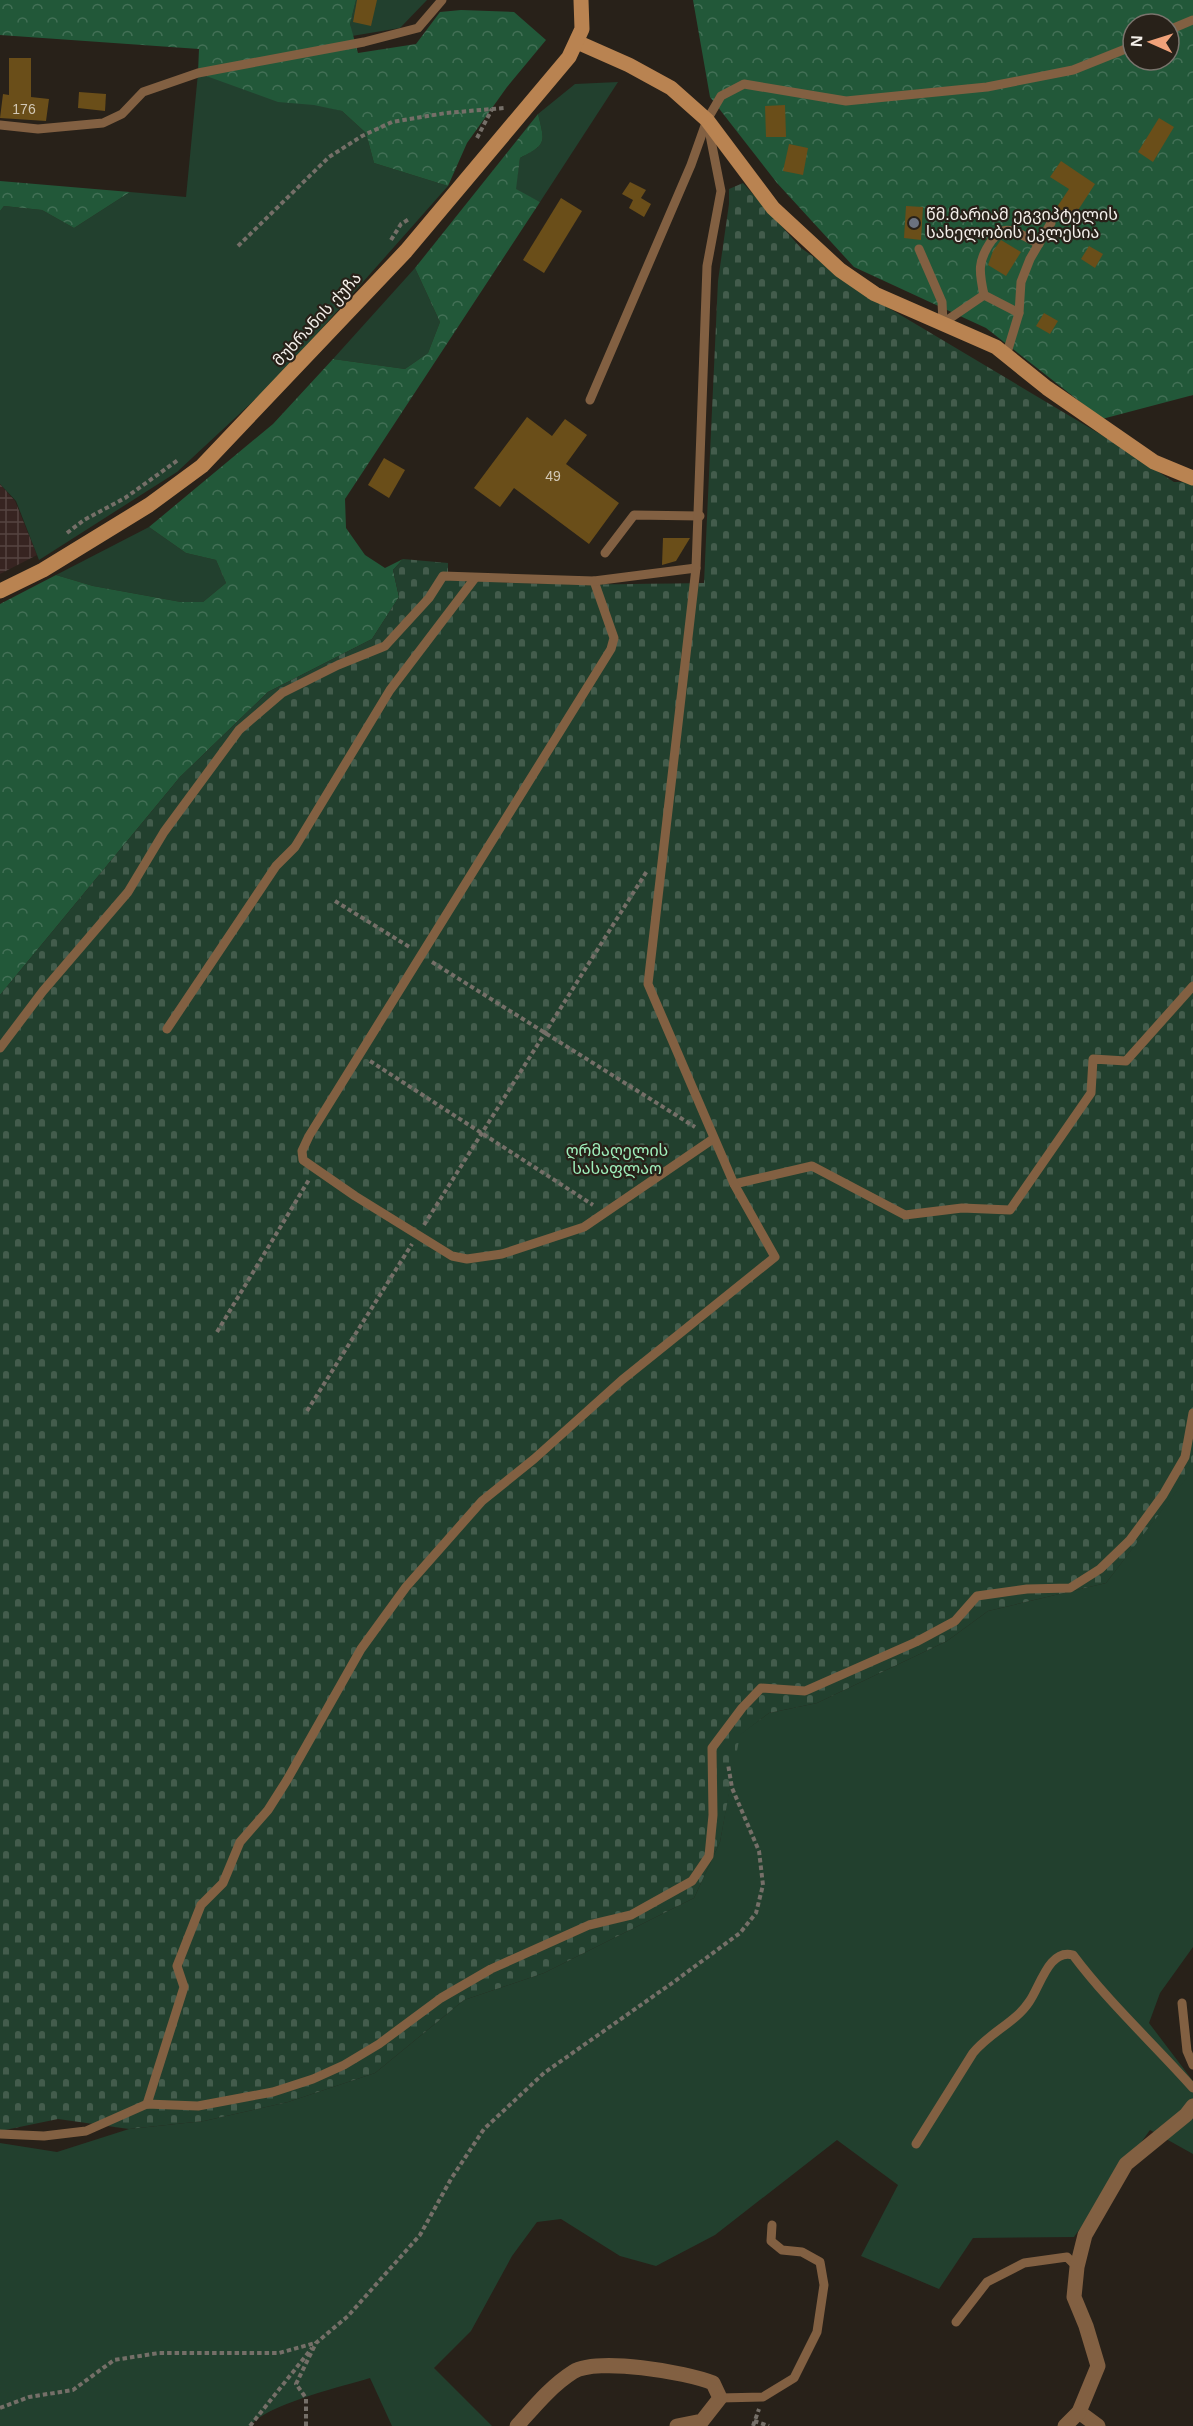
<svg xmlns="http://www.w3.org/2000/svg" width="1193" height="2426" font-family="Arial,'Noto Sans Georgian',sans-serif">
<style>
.industrial{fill:url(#industrial-grid)}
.grass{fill:#22402e}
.forest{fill:url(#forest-crowns);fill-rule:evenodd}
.cemetery{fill:url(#cemetery-stones)}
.building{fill:#6a4e19}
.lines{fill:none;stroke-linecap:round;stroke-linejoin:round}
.path{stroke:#756f68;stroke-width:4;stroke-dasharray:4.5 3;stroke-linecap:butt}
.lane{stroke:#826042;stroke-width:9}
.street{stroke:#826042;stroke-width:15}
.secondary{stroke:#b98351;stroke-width:15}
.worship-dot{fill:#6b7280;stroke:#282119;stroke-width:2}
.labels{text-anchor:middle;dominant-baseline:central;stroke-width:4.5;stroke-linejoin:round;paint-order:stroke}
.number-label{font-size:14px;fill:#d2c8b6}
.poi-label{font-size:16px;fill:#f5f0eb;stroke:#282119;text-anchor:start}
.street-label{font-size:16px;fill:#f5f0eb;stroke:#282119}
.park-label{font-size:16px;fill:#9ff0bc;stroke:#282119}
</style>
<defs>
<pattern id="industrial-grid" width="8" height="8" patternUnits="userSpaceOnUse" patternTransform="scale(1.5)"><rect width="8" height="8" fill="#372421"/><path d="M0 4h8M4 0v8" fill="none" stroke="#554441"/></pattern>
<pattern id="forest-crowns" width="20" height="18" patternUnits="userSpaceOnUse" patternTransform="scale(1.5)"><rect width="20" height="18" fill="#225839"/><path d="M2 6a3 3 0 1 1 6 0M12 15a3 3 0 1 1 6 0" fill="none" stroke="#437056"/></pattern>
<pattern id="cemetery-stones" width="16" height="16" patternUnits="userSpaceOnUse" patternTransform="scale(1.5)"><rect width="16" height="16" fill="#22402e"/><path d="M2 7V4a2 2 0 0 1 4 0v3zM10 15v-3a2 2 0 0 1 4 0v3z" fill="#435c4c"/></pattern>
</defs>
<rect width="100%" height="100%" fill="#282119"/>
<polygon class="industrial" points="0,484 15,501 37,555 0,574"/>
<g class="grass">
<polygon points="356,0 427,0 400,28 352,36 350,24"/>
<polygon points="198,73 342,111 366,133 374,163 448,186 278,378 177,472 39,560 16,501 0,484 0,211 4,206 42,210 74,228 130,192 186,197"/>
<path d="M618,82L540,202L515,190L520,158C547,144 545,143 538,114L575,84Z"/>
<polygon points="415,268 440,322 428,353 405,369 333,359"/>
<polygon points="149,527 186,553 216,560 226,583 203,602 181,602 93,586 56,575"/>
<path d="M1193,1469V1947L1160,1993L1149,2023L1193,2081V2154L1150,2130L1074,2237L973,2238L939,2289L861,2256L898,2185L837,2140L715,2235L656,2266L620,2256L561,2219L537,2222L512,2256L471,2331L434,2368L492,2426H392L370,2378C341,2387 267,2404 250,2426H0V2143L57,2152L129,2129L204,2121L288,2102L375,2073L464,2000L544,1973L694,1898L720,1842L739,1735L769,1713L817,1703L947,1641L988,1611L1106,1583Z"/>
</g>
<g class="forest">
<polygon points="0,0 356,0 350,24 358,53 416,44 440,12 461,10 514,12 546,40 507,87 467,143 448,186 374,163 366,133 342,111 314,105 278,102 198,73 199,49 0,35"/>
<path d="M693,0H1193V395L1102,419L986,328L854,267L777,183L710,97ZM1133,24H1169V60H1133Z"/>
<path d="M538,114C545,143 547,144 520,158L516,189L540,202L345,499L346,528L365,555L385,568L403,559L393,570L399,597L372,639L268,692L180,777L0,995V604L56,575L93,586L181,602H203L226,583L216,560L186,553L149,527L273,424L333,359L405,369L428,353L440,322L415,268Z"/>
<polygon points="0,181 130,192 74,228 42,210 4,206 0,211"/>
</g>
<path class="cemetery" d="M743,183L801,248L882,304L1105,437L1174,482H1193V1470L1106,1583L988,1611L947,1641L817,1703L769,1713L740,1735L720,1842L694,1898L544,1973L464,2000L375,2073L288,2102L204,2121L129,2129L58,2119L0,2131V995L180,777L268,692L372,639L399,597L393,570L403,559L448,563V578C533,587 619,584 704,583L718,281L729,204V189Z"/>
<g class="building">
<polygon points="357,0 377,0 371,26 353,22"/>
<polygon points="9,58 31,58 31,97 49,99 46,121 0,118 3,94 9,95"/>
<polygon points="79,92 106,94 105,111 78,108"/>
<polygon points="785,105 786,137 766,137 765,106"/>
<polygon points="1159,118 1174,127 1153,162 1138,152"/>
<polygon points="789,144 808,148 803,175 783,171"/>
<polygon points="1061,161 1095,184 1071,221 1055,210 1069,189 1050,177"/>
<polygon points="630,182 646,190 641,198 651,204 644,217 629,208 633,200 622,194"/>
<polygon points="561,198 582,211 544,273 523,260"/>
<polygon points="906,206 923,207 921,240 904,238"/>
<polygon points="1001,240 1021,252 1006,276 988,265 993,251"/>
<polygon points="1089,246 1103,254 1095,268 1081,259"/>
<polygon points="1044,313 1058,321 1050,334 1036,326"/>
<polygon points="527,417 552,436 565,419 587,435 566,464 619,503 589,544 514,488 500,507 474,488"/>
<polygon points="384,458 405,470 389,498 368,485"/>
<polygon points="663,538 690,538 676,561 662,565"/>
</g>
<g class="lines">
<g class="path">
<polyline points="477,138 492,109"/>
<polyline points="391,240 401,224 409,219"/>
<polyline points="238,246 329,157 362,136 392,122 446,113 504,108"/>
<polyline points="67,533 84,520 125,498 178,460"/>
<polyline points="335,901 411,948"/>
<polyline points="432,962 695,1127"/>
<polyline points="370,1061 593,1205"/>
<polyline points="424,1225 647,871"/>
<polyline points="217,1332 310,1178"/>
<polyline points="307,1411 412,1244"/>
<polyline points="0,2408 29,2397 73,2390 114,2360 159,2353 279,2353 315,2343"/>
<polyline points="754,2421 769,2426"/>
<polyline points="250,2426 312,2348"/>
<polyline points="306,2426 306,2398 296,2384 316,2343 348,2316 420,2235 451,2179 484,2129 544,2073 675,1981 740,1933 756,1913 763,1885 759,1851 732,1788 728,1764"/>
<polyline points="753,2426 759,2409"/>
</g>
<g class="lane">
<polyline points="1169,30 1193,20"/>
<polyline points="0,125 38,129 103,123 122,114 143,92 198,73 364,42 418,28 442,0"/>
<polyline points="919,249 942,302 943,323 984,295"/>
<path d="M1019,313L984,295C979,272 977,261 992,240C995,237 999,232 1003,231C1013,227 1030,240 1039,244"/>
<polyline points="1006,356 1019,313 1021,282 1030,259 1051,223"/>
<polyline points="590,400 691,165 707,120 721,96 744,84 846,101 987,87 1073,70 1133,46"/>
<polyline points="605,553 634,515 700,516"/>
<polyline points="594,581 614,638 611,649 309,1136 302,1151 303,1160 355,1196 452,1256 467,1259 502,1254 584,1227 713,1139"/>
<polyline points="167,1029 276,866 295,847 390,690 475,578"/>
<polyline points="0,1048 43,991 128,892 164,832 239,730 282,693 338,665 385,646 429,598 443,576 594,581 696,568"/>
<polyline points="734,1184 812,1166 905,1215 962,1208 1010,1210 1091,1093 1093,1059 1126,1061 1193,986"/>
<polyline points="1182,2003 1187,2051 1193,2065"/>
<polyline points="147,2104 184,1987 177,1966 201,1905 223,1883 240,1842 268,1810 287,1780 361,1649 406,1587 482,1501 534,1459 622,1380 775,1257 734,1184 648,984 696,568 707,266 721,191 708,125"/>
<polyline points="0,2134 44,2136 86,2131 147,2104 198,2106 273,2092 313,2079 344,2065 379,2044 441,1998 491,1969 589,1925 631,1915 692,1881 709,1856 713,1815 712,1748 742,1708 761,1688 805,1691 916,1642 955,1621 977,1596 1027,1589 1070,1588 1100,1569 1130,1540 1163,1495 1185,1457 1193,1413"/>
<path d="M916,2144L973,2053C989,2033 1016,2022 1029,2002C1040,1987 1049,1948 1073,1955C1109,2003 1153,2043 1193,2088"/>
<polyline points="956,2322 987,2282 1024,2263 1067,2257 1077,2267"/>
<polyline points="720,2398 763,2397 794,2378 817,2332 824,2285 820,2262 802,2252 782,2250 771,2241 772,2225"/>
</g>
<g class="street">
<polyline points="1079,2412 1098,2426"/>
<path d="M517,2426C534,2407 551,2386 573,2372C597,2357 686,2372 713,2383L720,2398L702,2421L677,2426"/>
<polyline points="1065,2426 1079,2412 1098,2366 1086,2326 1074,2297 1077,2267 1085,2235 1126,2164 1186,2115 1193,2106"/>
</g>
<g class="secondary">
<polyline points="577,42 629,65 671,88 707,120 773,208 840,270 875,294 996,347 1047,388 1154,462 1193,478"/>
<polyline points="0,591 43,570 149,505 202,466 406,251 569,57 582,29 581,0"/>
</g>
</g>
<circle class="worship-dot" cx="914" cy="223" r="6"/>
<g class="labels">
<g class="number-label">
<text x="24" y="109">176</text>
<text x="553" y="476">49</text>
</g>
<g class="poi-label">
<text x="926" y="214">წმ.მარიამ ეგვიპტელის<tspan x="926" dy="18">სახელობის ეკლესია</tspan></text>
</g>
<g class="street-label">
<text transform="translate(317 319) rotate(-47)">მუხრანის ქუჩა</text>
</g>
<g class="park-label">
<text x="617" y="1150">ღრმაღელის<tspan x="617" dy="18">სასაფლაო</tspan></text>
</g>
</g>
<g transform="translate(1151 42) rotate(273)"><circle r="28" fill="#282119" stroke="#7a746d" stroke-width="1.5"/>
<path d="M0-4.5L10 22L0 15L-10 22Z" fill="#f0a27a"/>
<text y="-9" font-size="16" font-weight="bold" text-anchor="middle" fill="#f5f0eb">N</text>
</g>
</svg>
